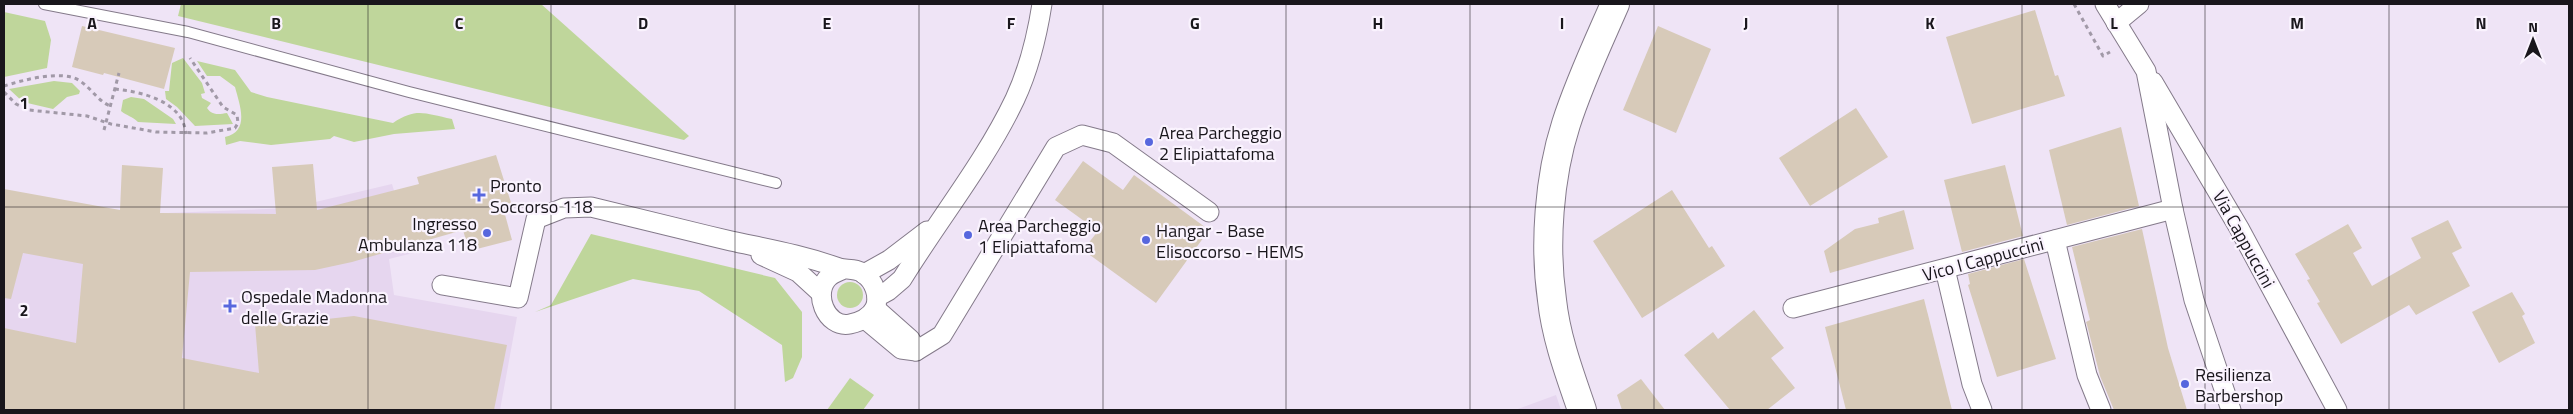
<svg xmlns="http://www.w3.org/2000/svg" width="2573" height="414" font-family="'Titillium Web',sans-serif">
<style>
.built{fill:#e6d6ef}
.green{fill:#bfd69b}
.building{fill:#d7cab9}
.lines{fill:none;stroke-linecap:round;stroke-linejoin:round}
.service-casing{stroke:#847a8a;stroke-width:12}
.minor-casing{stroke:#847a8a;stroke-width:21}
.secondary-casing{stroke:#847a8a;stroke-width:30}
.path{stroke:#a199a7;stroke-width:3;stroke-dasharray:4 4;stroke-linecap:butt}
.service{stroke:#fff;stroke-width:10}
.minor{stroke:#fff;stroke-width:19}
.secondary{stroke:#fff;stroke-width:28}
.grid{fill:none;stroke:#19161c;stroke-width:1;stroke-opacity:0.55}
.poi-dot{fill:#5767de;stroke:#faf3fe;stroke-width:2}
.labels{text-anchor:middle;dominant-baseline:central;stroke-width:4.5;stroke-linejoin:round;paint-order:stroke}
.poi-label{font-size:18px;fill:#19161c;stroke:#faf3fe;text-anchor:start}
.street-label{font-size:18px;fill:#19161c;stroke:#faf3fe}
.grid-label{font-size:16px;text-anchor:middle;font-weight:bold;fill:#19161c;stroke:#faf3fe;stroke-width:4.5;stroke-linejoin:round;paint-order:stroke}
</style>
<rect width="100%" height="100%" fill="#efe4f6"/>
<g class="built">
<polygon points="392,184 413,253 389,259 394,295 517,317 500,410 4,410 4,196 19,201 142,214 290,208"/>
<polygon points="1556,395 1561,410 1515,410"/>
</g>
<g class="green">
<polygon points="181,4 541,4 689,136 684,140 178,16"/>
<polygon points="4,12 45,21 51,40 47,68 4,77"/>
<path d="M183,58L202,83L205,93L201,94L202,98L211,103L207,108C212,116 220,114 227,113L233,124L195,126L177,107L166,99L165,91H169L172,63Z"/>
<path d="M197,61L235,70L251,92L267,97L393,123C417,107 425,114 452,119L455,129L394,134L354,142L334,136L330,139L271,145L240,141L226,145L225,137C250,131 240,106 235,87L220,76H207Z"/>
<polygon points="54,81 72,83 80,91 79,94 67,97 53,109 23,102 9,89"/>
<path d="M131,97L144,99L173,119L176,124L138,122C132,116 127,116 121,111L123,100Z"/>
<polygon points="591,234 775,278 802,312 802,357 793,378 785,382 782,345 699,291 633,279 535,312 551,305"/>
<circle cx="850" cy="295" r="13"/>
<polygon points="850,378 874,395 863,410 827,410"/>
</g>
<g class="building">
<polygon points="2035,10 2055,76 2058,75 2065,96 1972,124 1946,37"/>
<polygon points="82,26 175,48 164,89 104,73 103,75 72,67"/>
<polygon points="1658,26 1711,49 1676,133 1623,110"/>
<polygon points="1856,108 1888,157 1810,206 1779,158"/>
<polygon points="2121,127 2139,206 2067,225 2049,150"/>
<polygon points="496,155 513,209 504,211 512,240 469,251 463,230 352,262 315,270 190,272 182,358 259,373 255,324 298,321 297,315 317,314 318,320 354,316 507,345 494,410 4,410 4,328 76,343 83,264 23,253 11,299 4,298 4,189 120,210 122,165 163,168 160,213 276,214 272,167 313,164 317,210 419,184 417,177"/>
<polygon points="1083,161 1123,190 1134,175 1209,230 1156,303 1083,250 1098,231 1055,200"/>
<polygon points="2005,165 2023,236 1962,252 1944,180"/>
<polygon points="1672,190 1709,248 1712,246 1725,266 1642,318 1593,241"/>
<polygon points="1904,210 1914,249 1830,273 1824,251 1855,229 1879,223 1878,218"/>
<polygon points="2448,220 2462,248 2452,253 2470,286 2416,315 2409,305 2341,344 2317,303 2320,302 2307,280 2310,279 2295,254 2348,224 2362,248 2353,253 2372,286 2421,258 2411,238"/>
<polygon points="2142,229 2168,348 2187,410 2114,410 2100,376 2087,325 2086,322 2090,320 2072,247"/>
<polygon points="2024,259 2056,359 1997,377 1968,285 1970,284 1968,274"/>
<polygon points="2512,292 2525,314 2522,316 2535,343 2499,363 2472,312"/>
<polygon points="1924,299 1952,410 1846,410 1825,327"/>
<polygon points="1754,310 1784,348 1771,358 1795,388 1767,410 1730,410 1684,355 1713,332 1718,339"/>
<polygon points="1641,379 1665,410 1622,410 1617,395"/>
</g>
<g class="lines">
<defs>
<polyline id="service" points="44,4 188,32 409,92 776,183"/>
<g id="minor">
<polyline points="2105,4 2146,71 2173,209 2194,300 2231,410"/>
<polyline points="2116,23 2139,4"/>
<polyline points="2153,82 2239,228 2337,410"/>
<polyline points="2055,240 2087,375 2101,410"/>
<polyline points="761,255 798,272 821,293"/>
<polyline points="1945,269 1972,384 1982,410"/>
<polyline points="864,274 889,260 927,231"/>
<path d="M442,285L518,298L536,219L564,208L591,207C637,218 684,230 731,241C768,249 803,255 839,268C847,270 857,268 864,274C874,281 880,296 875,308C870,317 860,322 850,324C826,329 811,291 830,276C834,273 839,271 844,269"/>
<path d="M877,297L888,291L902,279C939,219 985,162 1015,99C1029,69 1037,36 1042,4"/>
<polyline points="875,308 910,339 916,351"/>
<polyline points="1793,308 2173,209"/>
<polyline points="865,319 901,349 916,351 942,335 1056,147 1082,135 1113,143 1209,212"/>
</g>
<path id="secondary" d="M1582,410C1570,375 1556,338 1552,300C1544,245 1549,177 1566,124C1579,83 1598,43 1615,4"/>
</defs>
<use href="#service" class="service-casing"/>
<use href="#minor" class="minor-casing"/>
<use href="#secondary" class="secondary-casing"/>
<g class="path">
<polyline points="2074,4 2103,56 2110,52"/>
<path d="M4,86C23,80 63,69 80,81C92,89 97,100 110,106"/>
<path d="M115,89C142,92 183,101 186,134"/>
<polyline points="4,92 16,104 29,110 87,116 111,124 156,132 207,133 235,128 238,123 237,115 223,107 190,58"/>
<polyline points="104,130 119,73"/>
</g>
<use href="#service" class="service"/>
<use href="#minor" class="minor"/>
<use href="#secondary" class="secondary"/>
</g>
<path class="grid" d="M184,4V410M368,4V410M551,4V410M735,4V410M919,4V410M1103,4V410M1286,4V410M1470,4V410M1654,4V410M1838,4V410M2022,4V410M2205,4V410M2389,4V410M4,207H2569"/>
<g class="poi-dot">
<circle cx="1149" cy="142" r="5"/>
<path d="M476.5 187.5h5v5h5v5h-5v5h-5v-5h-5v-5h5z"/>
<circle cx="487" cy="233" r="5"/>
<circle cx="968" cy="235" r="5"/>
<circle cx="1146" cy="240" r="5"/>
<path d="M227.5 298.5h5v5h5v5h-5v5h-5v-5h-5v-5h5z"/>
<circle cx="2185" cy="384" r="5"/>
</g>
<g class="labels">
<g class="poi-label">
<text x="1159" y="132">Area Parcheggio<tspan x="1159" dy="21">2 Elipiattafoma</tspan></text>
<text x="490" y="185">Pronto<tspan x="490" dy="21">Soccorso 118</tspan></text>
<text x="477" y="223" text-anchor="end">Ingresso<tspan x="477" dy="21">Ambulanza 118</tspan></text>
<text x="978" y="225">Area Parcheggio<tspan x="978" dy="21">1 Elipiattafoma</tspan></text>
<text x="1156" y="230">Hangar - Base<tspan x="1156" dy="21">Elisoccorso - HEMS</tspan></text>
<text x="241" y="296">Ospedale Madonna<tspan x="241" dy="21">delle Grazie</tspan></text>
<text x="2195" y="374">Resilienza<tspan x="2195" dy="21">Barbershop</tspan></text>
</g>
<g class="street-label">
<text transform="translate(2244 239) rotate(61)">Via Cappuccini</text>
<text transform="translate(1983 259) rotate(-15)">Vico I Cappuccini</text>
</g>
</g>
<g class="grid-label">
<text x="92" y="29">A</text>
<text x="276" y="29">B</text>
<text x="459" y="29">C</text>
<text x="643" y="29">D</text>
<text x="827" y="29">E</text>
<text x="1011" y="29">F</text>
<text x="1195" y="29">G</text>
<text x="1378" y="29">H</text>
<text x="1562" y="29">I</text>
<text x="1746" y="29">J</text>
<text x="1930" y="29">K</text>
<text x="2114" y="29">L</text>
<text x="2297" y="29">M</text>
<text x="2481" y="29">N</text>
<text x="24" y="109">1</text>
<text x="24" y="316">2</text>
</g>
<rect width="2573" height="414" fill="none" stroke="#19161c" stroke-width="10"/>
<g transform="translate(2533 40)" stroke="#faf3fe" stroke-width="4" paint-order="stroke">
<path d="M0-4L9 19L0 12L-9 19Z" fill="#19161c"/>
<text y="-8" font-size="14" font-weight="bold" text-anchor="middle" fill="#19161c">N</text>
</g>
</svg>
